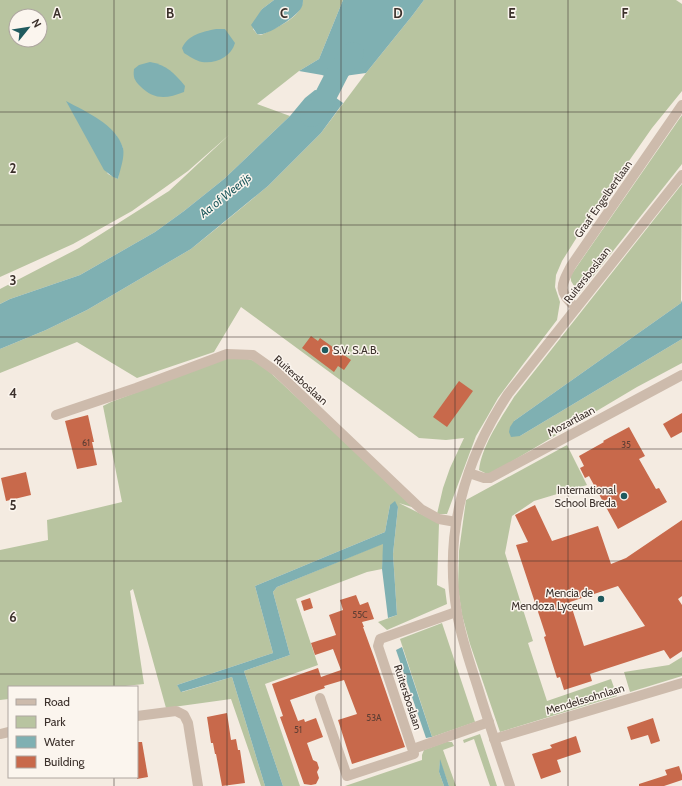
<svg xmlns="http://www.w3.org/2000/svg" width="682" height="786" font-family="Cabin,sans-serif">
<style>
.green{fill:#b8c4a0;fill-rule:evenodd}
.water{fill:#7fb0b2}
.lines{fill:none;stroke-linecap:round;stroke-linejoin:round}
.river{stroke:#7fb0b2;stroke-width:22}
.building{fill:#c8694b;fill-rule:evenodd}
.minor{stroke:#cdbbac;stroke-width:10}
.tertiary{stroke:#cdbbac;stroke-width:10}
.grid{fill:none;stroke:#3b302b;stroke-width:1;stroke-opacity:0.55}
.poi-dot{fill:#1f5a5e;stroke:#fbf5ee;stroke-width:1.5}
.labels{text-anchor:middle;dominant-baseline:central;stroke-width:3;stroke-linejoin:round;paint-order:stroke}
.number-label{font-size:9px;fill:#5e3e33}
.street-label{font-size:11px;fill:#3b302b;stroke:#fbf5ee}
.poi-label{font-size:11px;fill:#3b302b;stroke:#fbf5ee;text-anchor:end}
.water-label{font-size:12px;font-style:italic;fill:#1f5a5e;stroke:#fbf5ee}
.grid-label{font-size:13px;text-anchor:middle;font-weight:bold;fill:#3b302b;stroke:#fbf5ee;stroke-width:3;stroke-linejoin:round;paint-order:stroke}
</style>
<rect width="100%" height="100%" fill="#f4ebe1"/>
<g class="green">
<path d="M0,0H274L262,9L253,29L257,34L261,35C275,28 302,18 303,0H343L319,59L299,71L257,104L290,116L224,179L184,211L155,232L80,275L10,299L0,304V289L79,248L169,191L230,134L188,171L132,211L73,244L0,277ZM16,16H40V40H16ZM67,102L116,135L123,148L118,179L108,174Z"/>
<polygon points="424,0 676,0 682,4 682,91 652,128 589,218 562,261 556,275 555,287 560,302 557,320 524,363 498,398 486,419 476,436 447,514 437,514 443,488 450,468 464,438 446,440 419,438 241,307 214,352 137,378 77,342 0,373 0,349 46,330 87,310 191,249 222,224 268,186 321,133 366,73 412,16"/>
<polygon points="682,115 682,164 579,294 571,281 571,275"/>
<path d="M682,184L681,303L514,421L520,436L682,339V363L637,387L489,475L479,470C482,445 501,418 514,397Z"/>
<polygon points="241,357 259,362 415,508 399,503 439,523 437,585 445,589 447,604 387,630 378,622 397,615 393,554 398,507 390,505 385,532 255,586 273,653 177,685 182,692 232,677 265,786 261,786 231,699 166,708 133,589 130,591 144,684 116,687 9,687 9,699 0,700 0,550 48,540 47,520 122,502 103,406 111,402 227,358"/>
<polygon points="567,445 587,485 534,501 512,516 505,553 533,641 528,643 547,701 611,679 617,696 500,732 470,644 462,615 458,588 459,551 466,500"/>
<polygon points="384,543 382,569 367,572 296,599 318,665 265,684 300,786 283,786 244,671 290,655 273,592 277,587"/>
<polygon points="442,623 475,722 432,737 400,639"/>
<polygon points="682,657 682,676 630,692 624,672 669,665"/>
<polygon points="480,734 497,786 490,786 474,739 464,743 463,740"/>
<polygon points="446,742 452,742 454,746 443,750 456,786 449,786 440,761 439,772 444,786 345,786 422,760 422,755 424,750"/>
</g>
<g class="water">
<path d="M274,0H303C303,5 302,8 298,12C292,19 266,37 257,34L251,25L262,9Z"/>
<polygon points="343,0 424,0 412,16 366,73 330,78 322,75 299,71 319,59"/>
<path d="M216,29H225L235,43C231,57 216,64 202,62C196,61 189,56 184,53L182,48C189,34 202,32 216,29Z"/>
<path d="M150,62C167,65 174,73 185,86L184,92C166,99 154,100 140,86C134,80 133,77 134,69L139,65Z"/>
<polygon points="315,90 328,92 343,103 321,133 268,186 191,249 87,310 46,330 0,349 0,304 10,299 80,275 155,232 184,211 224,179 290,116 305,98"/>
<path d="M66,101C86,112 116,124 123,148C125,157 120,170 118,179L113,177L104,170Z"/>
<polygon points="682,300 682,339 520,436 511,437 509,432 510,427 514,421 681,303"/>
<polygon points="395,501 398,507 393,554 397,615 388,618 382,569 383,544 277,587 273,592 290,655 244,671 283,786 265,786 232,677 181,692 177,685 273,653 255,586 385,532 390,505"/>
<polygon points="402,647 432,737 426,738 396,650"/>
<polygon points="440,759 449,786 444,786 439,772"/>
</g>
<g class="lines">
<polyline class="river" points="311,116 320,107 339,70 353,53"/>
</g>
<g class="building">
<polygon points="311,336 318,341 320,338 351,360 344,370 338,366 334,372 302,348"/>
<polygon points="459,381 473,391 447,427 433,417"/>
<polygon points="682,413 682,432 671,438 663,424"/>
<polygon points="88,415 94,442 92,442 97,465 77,469 65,421"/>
<polygon points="629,427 645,456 639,459 656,489 659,488 667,502 618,529 589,476 585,478 580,468 584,466 579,456 604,442 603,441"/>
<polygon points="26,472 31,495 6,501 1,478"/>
<path d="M535,505L552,541L598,526L611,564L626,558L682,520V596L678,599L682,605V651L670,659L664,650L590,674L592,681L564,690L560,677L557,678L544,637L546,636L516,545L528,542L515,515ZM618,586L645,626L584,646L570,602Z"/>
<polygon points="356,595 360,605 368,602 374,619 362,622 364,627 363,627 374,657 405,747 352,764 338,720 357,714 344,680 324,686 325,688 290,700 298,721 304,719 305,722 316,718 323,737 307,743 313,760 317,762 319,768 317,772 319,778 316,784 311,785 304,784 280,717 283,716 272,684 318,668 321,677 341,670 333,649 315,655 311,643 336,635 329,615 343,610 340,600"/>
<polygon points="310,598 313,608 304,611 301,601"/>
<polygon points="227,713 231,740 236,739 238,750 240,750 245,783 222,786 216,754 215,754 213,743 211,743 207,717"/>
<polygon points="653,718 660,741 651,744 648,735 631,740 627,727"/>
<polygon points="576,736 581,752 557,760 561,772 541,779 532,754 552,748 550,745"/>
<polygon points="137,742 142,742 148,777 137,779"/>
<polygon points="679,766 682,775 682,780 664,786 639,786 639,784 667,775 665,770"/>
</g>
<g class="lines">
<g class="minor">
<path d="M576,308C558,291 560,287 571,266L682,105"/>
<polyline points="56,415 136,388 227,354 253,355 277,372 421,509 439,519 456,522"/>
<polyline points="469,473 484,478 490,478 682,375"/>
<polyline points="320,698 347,776 414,754 378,646 380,639 456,612"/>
<polyline points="137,716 176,711 184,715 188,723 198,786"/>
<polyline points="0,734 9,732"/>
<polyline points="494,739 682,683"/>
<polyline points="413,749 489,722"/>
</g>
<path class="tertiary" d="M510,786C499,753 488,721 478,688C470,663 461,638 457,613C443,534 465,459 508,394L682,175"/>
</g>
<path class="grid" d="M114,0V687M227,0V786M341,0V786M455,0V786M568,0V786M0,112H682M0,225H682M0,337H682M0,449H682M0,561H682M0,674H682M114,777V786"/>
<g class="poi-dot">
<circle cx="325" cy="350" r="4"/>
<circle cx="624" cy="496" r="4"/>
<circle cx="601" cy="599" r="4"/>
</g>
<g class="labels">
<g class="number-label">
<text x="86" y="442">61</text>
<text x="626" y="444">35</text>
<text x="360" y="614">55C</text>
<text x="374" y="717">53A</text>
<text x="298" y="729">51</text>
</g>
<g class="street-label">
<text transform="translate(603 199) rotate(-55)">Graaf Engelbertlaan</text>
<text transform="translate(587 275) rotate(-52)">Ruitersboslaan</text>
<text transform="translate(301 380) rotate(42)">Ruitersboslaan</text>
<text transform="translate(571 421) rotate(-28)">Mozartlaan</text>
<text transform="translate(408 697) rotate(72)">Ruitersboslaan</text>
<text transform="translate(585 699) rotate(-17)">Mendelssohnlaan</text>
</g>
<g class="poi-label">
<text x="333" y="350" text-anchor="start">S.V. S.A.B.</text>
<text x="616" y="490">International<tspan x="616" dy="13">School Breda</tspan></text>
<text x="593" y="593">Mencia de<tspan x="593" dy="13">Mendoza Lyceum</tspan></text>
</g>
<g class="water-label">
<text transform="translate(225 195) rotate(-39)">Aa of Weerijs</text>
</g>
</g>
<g class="grid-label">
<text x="57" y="18">A</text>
<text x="170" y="18">B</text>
<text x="284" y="18">C</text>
<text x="398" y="18">D</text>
<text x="512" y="18">E</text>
<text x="625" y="18">F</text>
<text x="13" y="173">2</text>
<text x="13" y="285">3</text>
<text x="13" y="398">4</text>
<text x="13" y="510">5</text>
<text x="13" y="622">6</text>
</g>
<rect x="8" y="686" width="130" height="92" fill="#fbf5ee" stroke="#aea6a0"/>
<rect x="16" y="699" width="20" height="6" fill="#cdbbac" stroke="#aea6a0"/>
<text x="44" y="706" font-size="12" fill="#3b302b">Road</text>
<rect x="16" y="716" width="20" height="12" fill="#b8c4a0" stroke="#aea6a0"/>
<text x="44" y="726" font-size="12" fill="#3b302b">Park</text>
<rect x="16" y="736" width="20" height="12" fill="#7fb0b2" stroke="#aea6a0"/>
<text x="44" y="746" font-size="12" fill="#3b302b">Water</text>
<rect x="16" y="756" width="20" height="12" fill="#c8694b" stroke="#aea6a0"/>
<text x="44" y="766" font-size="12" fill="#3b302b">Building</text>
<g transform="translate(28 28) rotate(60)"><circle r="19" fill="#fbf5ee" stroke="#aea6a0"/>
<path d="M0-3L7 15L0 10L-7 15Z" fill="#1f5a5e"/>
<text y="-6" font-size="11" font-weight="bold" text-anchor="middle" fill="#3b302b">N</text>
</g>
</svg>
